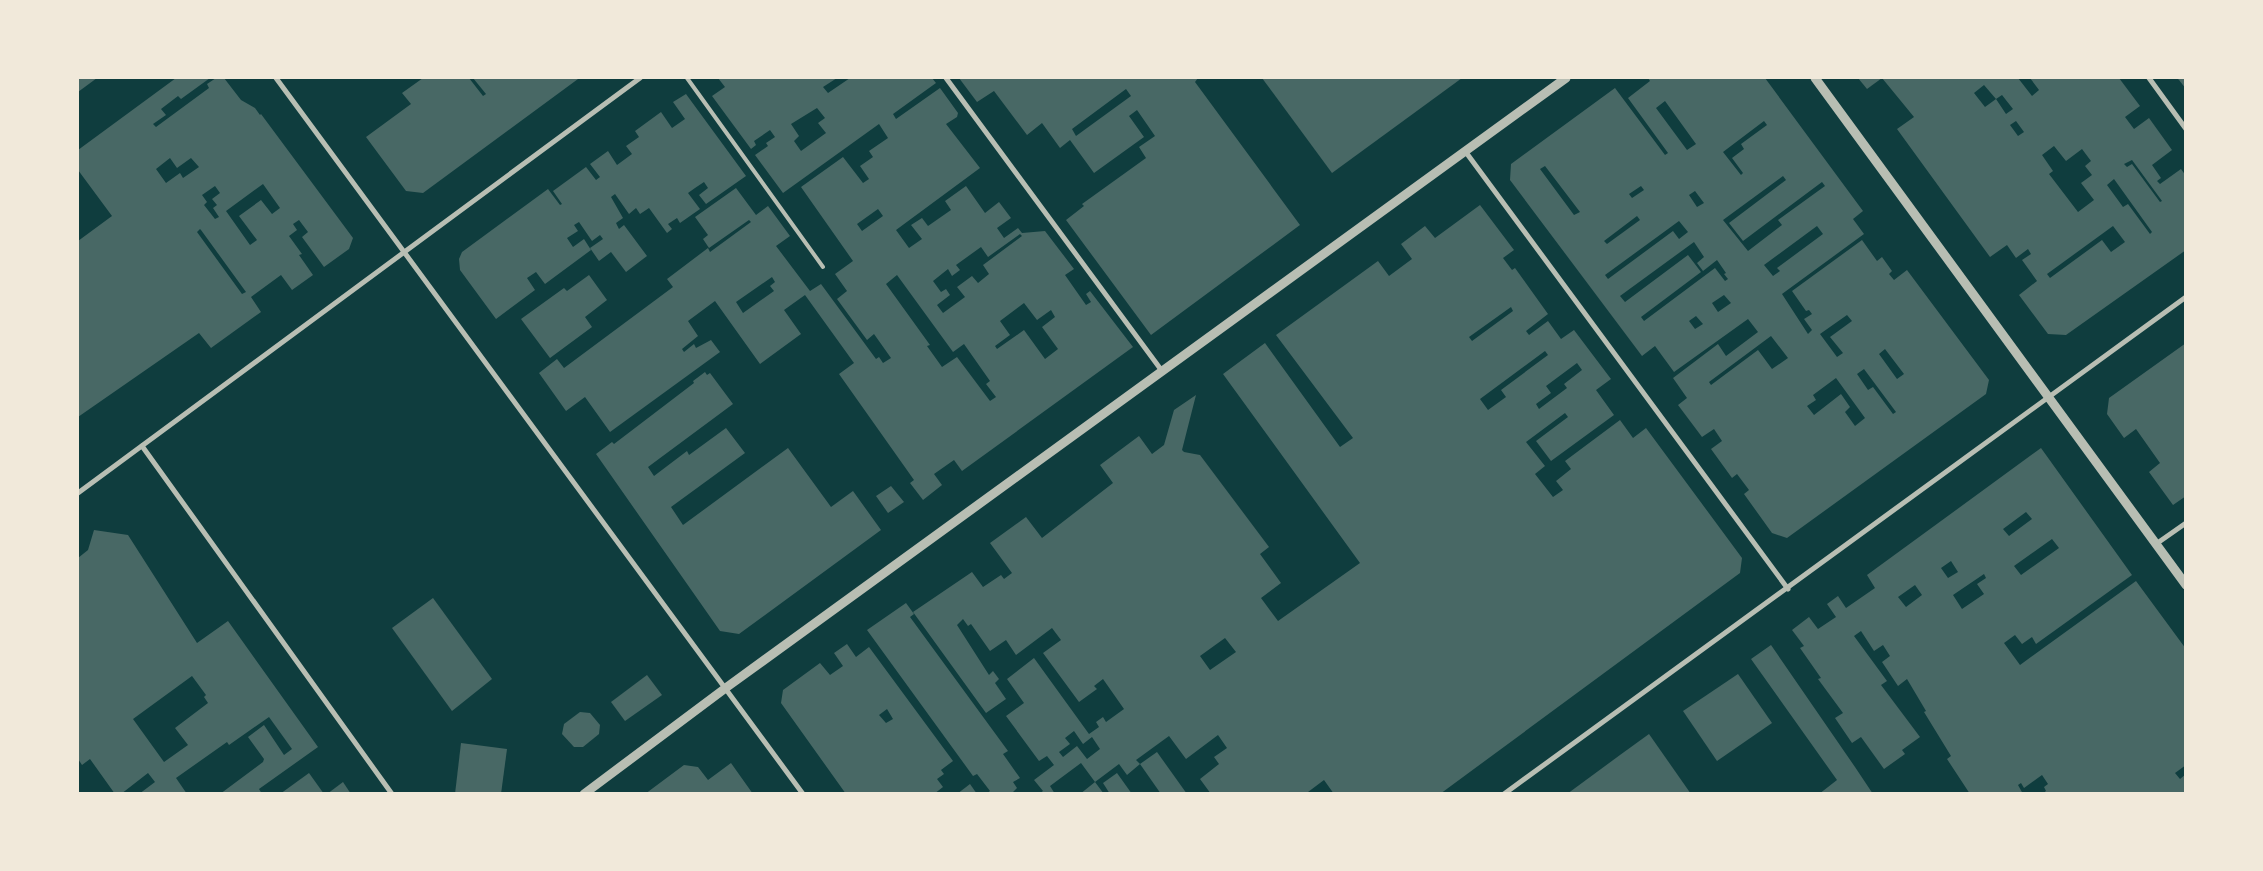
<svg xmlns="http://www.w3.org/2000/svg" width="2263" height="871" font-family="'Fira Sans',sans-serif">
<style>
.building{fill:#486865;fill-rule:evenodd}
.lines{fill:none;stroke-linecap:round;stroke-linejoin:round}
.service{stroke:#b8beb3;stroke-width:4}
.minor{stroke:#b8beb3;stroke-width:5}
.tertiary{stroke:#b8beb3;stroke-width:9}
</style>
<rect width="100%" height="100%" fill="#0f3d3e"/>
<g class="building">
<polygon points="78,78 97,78 78,92"/>
<path d="M176,78H210L181,99L178,96L161,109L166,115L153,124L156,127L209,88L207,84L216,78H224L241,100L255,108L260,115L261,114L353,238L349,249L324,267L302,237L308,232L299,220L293,224L297,230L289,236L302,254L299,255L313,275L292,290L281,275L251,297L261,312L211,348L199,333L78,417V241L112,216L78,170V150ZM170,158L177,168L191,158L199,167L183,178L180,173L166,183L156,169ZM263,184L280,208L272,214L261,200L239,216L257,240L250,245L226,211ZM215,186L220,193L212,199L217,205L213,208L219,217L215,219L204,205L207,202L202,195ZM200,229L201,230L246,292L242,294L197,232Z"/>
<polygon points="423,78 469,78 483,96 486,94 473,78 578,79 423,193 406,191 366,137 411,104 402,93"/>
<path d="M718,78H837L823,87L828,93L850,78H932L936,83L893,114L896,119L940,88L958,113L957,117L946,124L980,168L896,230L909,248L922,239L911,225L922,218L928,226L951,210L945,201L966,186L985,213L999,202L1011,218L997,228L1004,238L1018,228L1022,233L1045,231L1074,269L1065,275L1086,305L1091,302L1086,294L1090,291L1133,347L962,471L954,460L934,474L942,485L923,500L910,483L914,480L839,374L854,363L805,295L784,310L801,334L760,364L715,301L688,321L698,336L682,349L684,352L694,344L696,348L711,340L720,352L610,432L585,397L566,411L539,373L557,359L564,368L673,287L667,279L708,248L710,252L751,222L749,220L709,248L703,239L708,235L695,217L736,188L756,215L768,206L790,236L776,246L810,291L821,284L876,359L879,357L883,363L891,358L874,334L867,340L837,299L847,291L835,274L853,261L801,187L843,157L863,183L869,179L860,166L873,157L869,151L888,138L879,124L783,193L755,155L768,146L766,143L775,137L770,130L754,141L756,145L751,149L712,96L725,87ZM817,108L825,118L818,123L826,133L801,151L794,141L799,136L791,124ZM878,209L883,216L862,231L857,224ZM1020,234L1022,236L983,265L989,274L978,283L972,276L957,287L965,297L943,313L937,305L950,295L946,289L941,292L933,281L948,269L952,276L960,270L956,265L981,247L988,257ZM897,275L953,352L964,344L990,381L986,384L996,397L990,401L957,357L942,367L927,346L930,345L886,284ZM772,277L775,282L770,286L774,291L743,313L736,302ZM1024,303L1037,320L1051,310L1055,317L1042,327L1058,349L1045,359L1024,330L997,349L995,346L1010,335L1000,321Z"/>
<path d="M959,78H1198L1195,82L1300,225L1151,335L1066,220L1084,206L1082,204L1146,158L1139,147L1155,136L1137,110L1129,116L1144,137L1094,173L1070,140L1060,148L1042,123L1027,135L994,91L977,102ZM1126,89L1131,96L1076,136L1072,129Z"/>
<polygon points="1262,78 1462,78 1332,173"/>
<path d="M1648,78H1765L1863,211L1853,219L1864,234L1782,294L1808,334L1812,330L1804,319L1812,314L1809,310L1806,311L1792,291L1862,240L1877,261L1882,257L1892,271L1889,274L1894,280L1907,270L1989,380L1986,394L1787,538L1772,533L1744,494L1749,490L1737,474L1732,478L1711,449L1722,441L1714,429L1702,437L1678,405L1687,398L1673,378L1718,344L1726,356L1758,332L1748,319L1674,372L1655,346L1642,356L1510,180L1511,164L1615,88L1665,155L1668,153L1628,98L1650,81ZM1665,101L1696,144L1687,150L1656,108ZM1764,121L1767,125L1741,144L1744,149L1732,158L1743,173L1741,175L1723,152ZM1545,166L1580,212L1574,215L1540,169ZM1783,176L1786,180L1729,223L1743,241L1822,182L1825,186L1778,220L1782,225L1748,251L1723,220ZM1641,186L1644,190L1632,198L1629,194ZM1695,191L1704,203L1697,207L1689,195ZM1637,216L1640,220L1607,244L1604,241ZM1679,221L1688,232L1679,239L1673,231L1608,279L1605,275ZM1817,226L1823,234L1777,268L1780,271L1773,276L1764,265ZM1694,242L1704,257L1697,263L1703,271L1717,260L1726,273L1724,274L1728,279L1725,281L1715,268L1644,321L1641,317L1701,272L1688,255L1625,302L1620,296ZM1724,295L1731,303L1718,312L1712,303ZM1847,315L1852,321L1830,337L1843,353L1837,357L1820,334ZM1696,316L1703,324L1695,329L1689,321ZM1771,336L1788,358L1772,369L1758,350L1711,385L1709,382ZM1885,349L1904,374L1897,379L1879,354ZM1864,369L1896,412L1893,414L1873,387L1868,390L1857,374ZM1836,378L1865,418L1855,426L1845,412L1850,407L1841,394L1814,415L1807,406L1816,400L1813,395Z"/>
<polygon points="1858,78 1882,78 1867,89"/>
<path d="M1882,78H2018L2032,96L2039,90L2030,78H2119L2140,106L2125,117L2134,129L2149,118L2172,150L2152,165L2161,178L2157,181L2160,184L2181,169L2186,176V250L2066,335L2048,334L2019,295L2037,281L2022,260L2031,254L2028,249L2016,258L2007,245L1990,257L1897,129L1914,117ZM1984,85L1996,99L1985,107L1974,93ZM2002,95L2013,109L2006,114L1996,99ZM2016,121L2024,132L2018,136L2010,125ZM2054,146L2066,161L2082,149L2091,161L2085,166L2092,175L2081,183L2094,200L2078,212L2049,174L2053,171L2042,155ZM2132,160L2162,201L2160,202L2132,164L2127,167L2124,164ZM2114,179L2152,232L2150,234L2128,204L2123,207L2107,185ZM2113,226L2125,242L2111,252L2102,240L2050,278L2047,274Z"/>
<polygon points="2177,78 2186,78 2186,89 2179,80"/>
<polygon points="686,94 746,176 706,204 699,195 708,188 704,182 695,188 688,193 700,209 680,223 677,218 668,224 672,229 667,233 649,208 640,214 636,208 629,214 615,194 611,197 623,218 616,223 619,229 624,225 647,256 626,272 611,252 599,261 590,248 603,239 600,235 592,241 579,222 574,225 578,231 567,238 573,247 584,239 591,250 545,284 536,272 527,278 535,290 496,319 460,270 459,259 462,252 548,189 560,205 562,204 553,191 586,167 596,180 600,177 590,164 608,151 617,165 632,154 626,146 639,137 635,131 661,112 672,128 685,119 673,102"/>
<path d="M1480,205L1514,250L1503,258L1512,270L1515,268L1548,314L1526,331L1529,335L1548,321L1561,339L1574,330L1611,379L1596,390L1614,415L1551,461L1536,441L1568,417L1565,413L1526,442L1545,466L1535,474L1553,497L1563,490L1556,481L1571,469L1565,461L1620,420L1633,438L1646,428L1742,558L1740,573L1440,794H1334L1324,780L1308,792L1310,794H1211L1200,779L1219,764L1214,757L1227,748L1218,735L1186,759L1169,736L1136,760L1140,764L1127,775L1119,764L1095,782L1104,794H1080L1095,782L1081,763L1050,786L1055,794H1039L1043,791L1034,780L1054,765L1047,756L1039,761L1006,716L1024,703L1007,679L1034,658L1089,734L1099,727L1096,722L1103,717L1106,722L1124,709L1103,679L1094,686L1097,689L1079,702L1043,653L1061,640L1052,628L1016,655L1006,640L990,651L971,624L968,626L963,619L957,625L989,675L993,671L999,679L995,683L1006,699L986,713L913,612L972,572L983,587L1001,575L1004,579L1012,573L990,543L1026,517L1042,538L1113,483L1100,465L1139,436L1152,454L1164,445L1174,410L1196,395L1182,450L1184,452L1200,455L1269,547L1260,554L1281,583L1261,598L1278,621L1360,563L1223,374L1265,343L1340,447L1353,438L1276,335L1378,261L1389,276L1412,259L1401,244L1425,226L1435,238ZM1511,307L1513,311L1472,341L1469,337ZM1545,351L1548,355L1501,390L1506,397L1488,410L1480,399ZM1577,363L1582,370L1564,384L1567,388L1539,409L1536,404L1551,393L1546,386ZM1225,638L1236,652L1210,670L1200,656ZM1074,731L1083,744L1092,737L1100,749L1087,759L1077,746L1063,757L1059,752L1070,744L1065,738Z"/>
<polygon points="589,275 607,300 585,317 592,327 550,358 521,319 564,288 567,291"/>
<polygon points="2186,343 2186,496 2173,505 2149,472 2160,463 2136,429 2124,438 2107,414 2109,398"/>
<polygon points="705,372 707,375 710,373 733,404 648,467 654,476 687,451 689,455 726,428 745,453 671,507 683,525 788,448 831,507 853,491 881,530 739,634 720,631 596,454 612,442 614,444 694,383 693,381"/>
<path d="M2041,448L2132,575L2036,644L2032,637L2022,644L2015,635L2004,643L2020,665L2136,581L2186,649V765L2175,773L2180,779L2186,774V794H2042L2046,791L2044,787L2048,784L2042,775L2024,788L2021,783L2018,785L2023,794H1970L1947,759L1951,756L1924,712L1926,711L1907,679L1898,686L1882,662L1890,656L1883,645L1874,651L1861,631L1854,636L1887,681L1881,685L1920,737L1902,750L1905,754L1884,769L1861,737L1852,743L1835,718L1843,713L1818,679L1821,678L1800,648L1804,646L1792,630L1809,617L1818,629L1836,617L1827,604L1838,596L1846,608L1875,588L1867,575ZM2026,512L2032,519L2009,536L2003,529ZM2052,539L2059,548L2021,575L2014,566ZM1951,561L1958,572L1948,578L1941,568ZM1984,574L1986,578L1977,584L1984,594L1962,609L1953,595ZM1915,585L1922,595L1906,607L1898,597Z"/>
<polygon points="891,486 904,502 888,513 876,496"/>
<path d="M94,530L128,535L197,643L228,621L318,747L259,789L262,794H220L263,762L264,759L248,737L264,725L284,755L292,749L269,717L229,745L227,742L176,778L187,794H139L155,782L148,773L121,794H115L90,759L82,765L78,759V558L88,550ZM192,676L206,695L204,697L208,703L175,728L188,745L164,762L133,719Z"/>
<polygon points="433,598 492,679 452,711 392,628"/>
<polygon points="906,603 914,614 910,617 1008,751 1003,754 1020,778 1013,782 1017,788 1011,794 986,794 990,791 977,774 973,776 867,630"/>
<path d="M847,644L856,657L869,647L953,761L941,770L944,774L937,779L943,787L934,794H846L781,703L783,690L820,663L830,675L843,666L834,653ZM887,709L893,719L886,723L879,715Z"/>
<polygon points="1771,645 1855,767 1873,794 1819,794 1837,780 1751,659"/>
<polygon points="1738,674 1772,723 1717,761 1683,711"/>
<polygon points="647,675 662,695 625,721 611,702"/>
<polygon points="580,712 590,713 600,725 599,734 583,747 574,747 562,734 564,724"/>
<polygon points="1649,734 1691,794 1567,794 1620,755"/>
<polygon points="461,743 507,749 501,794 455,794"/>
<polygon points="1157,752 1187,794 1161,794 1140,764"/>
<polygon points="731,763 753,794 645,794 684,765 698,767 708,780"/>
<polygon points="309,773 324,794 280,794"/>
<polygon points="1117,773 1132,794 1110,794 1103,783"/>
<polygon points="343,782 351,794 327,794"/>
<polygon points="970,784 977,794 957,794"/>
</g>
<g class="lines">
<polyline class="service" points="687,78 823,267"/>
<g class="minor">
<polyline points="276,78 803,794"/>
<polyline points="946,78 1162,371"/>
<polyline points="2149,78 2186,129"/>
<polyline points="1465,151 1788,589"/>
<polyline points="142,446 392,794"/>
<polyline points="78,493 640,78"/>
<polyline points="2156,544 2186,523"/>
<polyline points="1504,794 2186,297"/>
</g>
<g class="tertiary">
<polyline points="1815,78 2186,585"/>
<polyline points="584,794 727,687 1566,78"/>
</g>
</g>
<rect width="2263" height="871" fill="none" stroke="#f1e9da" stroke-width="158"/>
</svg>
